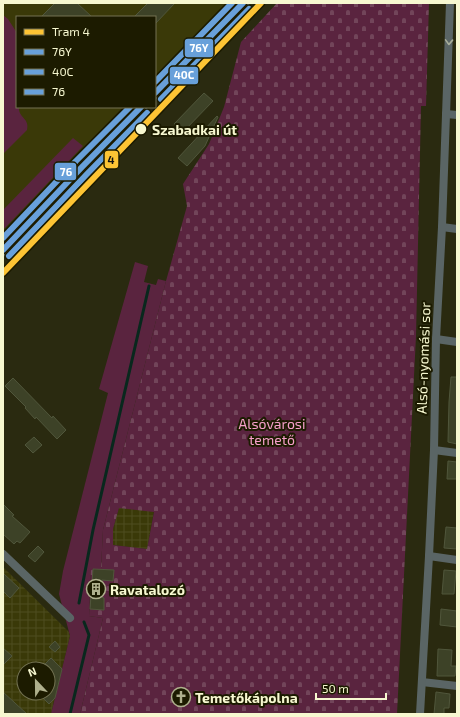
<svg xmlns="http://www.w3.org/2000/svg" width="460" height="717" font-family="'Exo 2',sans-serif">
<style>
.built{fill:#3a3908}
.industrial{fill:url(#industrial-grid);fill-rule:evenodd}
.grass{fill:#5a243f}
.cemetery{fill:url(#cemetery-stones);fill-rule:evenodd}
.lines{fill:none;stroke-linecap:round;stroke-linejoin:round}
.stream{stroke:#08281d;stroke-width:3}
.building{fill:#3d4227;stroke:#50563b}
.minor{stroke:#5a6565;stroke-width:8}
.primary{stroke:#58635e;stroke-width:13}
.bus-1-casing{stroke:#1c1b00;stroke-width:9}
.bus-2-casing{stroke:#1c1b00;stroke-width:9}
.bus-3-casing{stroke:#1c1b00;stroke-width:9}
.bus-1{stroke:#68a0da;stroke-width:6}
.bus-2{stroke:#68a0da;stroke-width:6}
.bus-3{stroke:#68a0da;stroke-width:6}
.tram-1-casing{stroke:#1c1b00;stroke-width:9}
.tram-1{stroke:#fdc434;stroke-width:6}
.oneway{stroke:#a8ae9a}
.stop-dot{fill:#f7f8d0;stroke:#1c1b00;stroke-width:1.5}
.labels{text-anchor:middle;dominant-baseline:central;stroke-width:4;stroke-linejoin:round;paint-order:stroke}
.stop-label{font-size:14px;font-weight:bold;fill:#f7f8d0;stroke:#1c1b00;text-anchor:start}
.street-label{font-size:14px;fill:#f7f8d0;stroke:#1c1b00}
.park-label{font-size:14px;fill:#f7a0cb;stroke:#1c1b00}
.poi-label{font-size:14px;font-weight:bold;fill:#f7f8d0;stroke:#1c1b00;text-anchor:start}
.line-badge{stroke:#1c1b00;stroke-width:1.5}
.badge-label{font-size:11px;text-anchor:middle;font-weight:bold;fill:#fff}
.pale-badge-label{font-size:11px;text-anchor:middle;font-weight:bold;fill:#111}
</style>
<defs>
<pattern id="industrial-grid" width="8" height="8" patternUnits="userSpaceOnUse"><rect width="8" height="8" fill="#3a3908"/><path d="M0 4h8M4 0v8" fill="none" stroke="#4e4d1f"/></pattern>
<pattern id="cemetery-stones" width="16" height="16" patternUnits="userSpaceOnUse"><rect width="16" height="16" fill="#5a243f"/><path d="M2 7V4a2 2 0 0 1 4 0v3zM10 15v-3a2 2 0 0 1 4 0v3z" fill="#72455a"/></pattern>
</defs>
<rect width="100%" height="100%" fill="#2a2a10"/>
<polygon class="built" points="3,3 235,3 205,29 155,76 155,17 17,17 17,107 123,107 3,233"/>
<g class="industrial">
<polygon points="119,508 154,511 147,549 113,545 113,529"/>
<path d="M3,567L69,632L70,636L51,714H3ZM24,669H48V693H24Z"/>
</g>
<g class="grass">
<path d="M3,15L8,19L17,33V107H19C18,118 30,118 27,130L3,154Z"/>
<polygon points="73,138 83,146 3,230 3,210"/>
<polygon points="135,262 148,266 144,282 156,285 158,279 166,281 103,530 101,569 91,569 89,616 103,618 80,714 51,714 70,636 59,594 63,571 108,393 99,389"/>
</g>
<path class="cemetery" d="M277,3H429L426,106H421L416,336L397,714H80L103,618L89,616L91,569H101L103,530L166,281L187,206L183,184L209,144L224,107L241,42ZM119,508L154,512L147,549L113,545V529Z"/>
<g class="lines">
<g class="stream">
<polyline points="79,603 93,530 149,286"/>
<polyline points="70,714 89,635 84,622"/>
</g>
</g>
<g class="building">
<polygon points="55,3 77,3 92,17 41,17"/>
<polygon points="148,3 175,3 155,24 155,17 134,17"/>
<polygon points="204,93 213,101 182,133 174,124"/>
<polygon points="217,116 218,117 205,146 187,166 178,158"/>
<polygon points="451,377 457,377 457,444 448,442 449,402"/>
<polygon points="13,378 52,418 53,416 66,430 57,439 36,417 35,419 25,408 26,407 5,386"/>
<polygon points="34,437 42,445 33,453 25,445"/>
<polygon points="448,461 457,462 457,479 447,479"/>
<polygon points="3,504 14,515 12,516 30,532 20,543 17,541 14,544 3,534"/>
<polygon points="446,527 457,528 457,549 444,548"/>
<polygon points="38,546 44,552 35,562 28,556"/>
<polygon points="93,569 114,570 113,581 102,580 101,597 104,598 104,610 90,609"/>
<polygon points="444,570 456,571 454,594 442,594"/>
<polygon points="3,573 19,588 10,598 3,591"/>
<polygon points="441,609 457,611 457,627 440,625"/>
<polygon points="55,641 60,647 55,652 49,647"/>
<polygon points="3,648 12,656 3,665"/>
<polygon points="438,649 452,650 451,666 456,666 455,676 437,676"/>
<polygon points="51,658 62,669 55,698 49,704 38,693 48,693 48,669 40,669"/>
<polygon points="3,692 27,714 3,714"/>
<polygon points="176,692 190,693 189,703 175,702 172,698 172,695"/>
<polygon points="436,692 450,694 449,708 444,708 444,714 434,714"/>
</g>
<g class="lines">
<g class="minor">
<polyline points="446,114 457,115"/>
<polyline points="442,227 457,229"/>
<polyline points="436,339 457,342"/>
<polyline points="434,450 457,453"/>
<polyline points="3,554 70,618"/>
<polyline points="429,556 457,560"/>
<polyline points="422,682 457,686"/>
<polyline points="420,714 429,556 434,450 436,339 442,227 450,3"/>
</g>
<g class="primary">
<polyline points="155,93 243,3"/>
<polyline points="3,250 82,167 141,107"/>
</g>
<defs>
<g id="bus-1">
<polyline points="155,93 243,3"/>
<polyline points="3,250 82,167 141,107"/>
</g>
<g id="bus-2">
<polyline points="161,99 249,9"/>
<polyline points="9,256 88,173 147,113"/>
</g>
<g id="bus-3">
<polyline points="155,82 232,3"/>
<polyline points="3,238 76,161 130,107"/>
</g>
</defs>
<use href="#bus-1" class="bus-1-casing"/>
<use href="#bus-2" class="bus-2-casing"/>
<use href="#bus-3" class="bus-3-casing"/>
<use href="#bus-1" class="bus-1"/>
<use href="#bus-2" class="bus-2"/>
<use href="#bus-3" class="bus-3"/>
<defs>
<polyline id="tram-1" points="3,273 261,3"/>
</defs>
<use href="#tram-1" class="tram-1-casing"/>
<use href="#tram-1" class="tram-1"/>
</g>
<defs><path id="oneway-chevron" d="M-2-3.5L2.5 0L-2 3.5" fill="none" stroke-width="1.6" stroke-linecap="round" stroke-linejoin="round"/></defs>
<use class="oneway" href="#oneway-chevron" transform="translate(449 42) rotate(92)"/>
<defs>
<symbol id="building-ring" viewBox="-11 -11 22 22"><circle r="9.5" fill="#1c1b00" stroke="#afb08d" stroke-width="1.5"/><path d="M-4-6H4V6H1V3H-1V6H-4ZM-2.5-4.3h1.7v1.8h-1.7ZM.8-4.3h1.7v1.8H.8ZM-2.5-1h1.7V.8h-1.7ZM.8-1h1.7V.8H.8Z" fill="#afb08d"/></symbol>
<symbol id="church-ring" viewBox="-11 -11 22 22"><circle r="9.5" fill="#1c1b00" stroke="#afb08d" stroke-width="1.5"/><path d="M-1.2-6h2.4v3.5h3.3v2.4h-3.3V6h-2.4V-.1h-3.3v-2.4h3.3Z" fill="#afb08d"/></symbol>
</defs>
<g fill-rule="evenodd">
<use href="#building-ring" x="85" y="578" width="22" height="22"/>
<use href="#church-ring" x="170" y="686" width="22" height="22"/>
</g>
<circle class="stop-dot" cx="141" cy="129" r="6"/>
<g class="labels">
<g class="stop-label">
<text x="152" y="129">Szabadkai út</text>
</g>
<g class="street-label">
<text transform="translate(423 358) rotate(-88)">Alsó-nyomási sor</text>
</g>
<g class="park-label">
<text x="272" y="423">Alsóvárosi<tspan x="272" dy="16">temető</tspan></text>
</g>
<g class="poi-label">
<text x="110" y="589">Ravatalozó</text>
<text x="195" y="697">Temetőkápolna</text>
</g>
</g>
<g class="line-badge">
<rect x="184" y="38" width="30" height="20" rx="4" fill="#68a0da"/>
<rect x="169" y="66" width="30" height="19" rx="4" fill="#68a0da"/>
<rect x="104" y="150" width="15" height="19" rx="4" fill="#fdc434"/>
<rect x="54" y="162" width="23" height="19" rx="4" fill="#68a0da"/>
</g>
<g class="badge-label">
<text x="199" y="52">76Y</text>
<text x="184" y="79">40C</text>
<text x="66" y="176">76</text>
</g>
<g class="pale-badge-label">
<text x="111" y="164">4</text>
</g>
<rect width="460" height="717" fill="none" stroke="#f7f8d0" stroke-width="8"/>
<rect x="16" y="16" width="140" height="92" fill="#1c1b00" stroke="#747353"/>
<rect x="24" y="29" width="20" height="6" fill="#fdc434" stroke="#747353"/>
<text x="52" y="36" font-size="12" fill="#f7f8d0">Tram 4</text>
<rect x="24" y="49" width="20" height="6" fill="#68a0da" stroke="#747353"/>
<text x="52" y="56" font-size="12" fill="#f7f8d0">76Y</text>
<rect x="24" y="69" width="20" height="6" fill="#68a0da" stroke="#747353"/>
<text x="52" y="76" font-size="12" fill="#f7f8d0">40C</text>
<rect x="24" y="89" width="20" height="6" fill="#68a0da" stroke="#747353"/>
<text x="52" y="96" font-size="12" fill="#f7f8d0">76</text>
<g transform="translate(36 681) rotate(338)"><circle r="19" fill="#1c1b00" stroke="#747353"/>
<path d="M0-3L7 15L0 10L-7 15Z" fill="#afb08d"/>
<text y="-6" font-size="11" font-weight="bold" text-anchor="middle" fill="#f7f8d0">N</text>
</g>
<path d="M316 693v6h70v-6" fill="none" stroke="#f7f8d0" stroke-width="2"/>
<text x="322" y="693" font-size="12" fill="#f7f8d0" stroke="#1c1b00" stroke-width="3" paint-order="stroke">50 m</text>
</svg>
